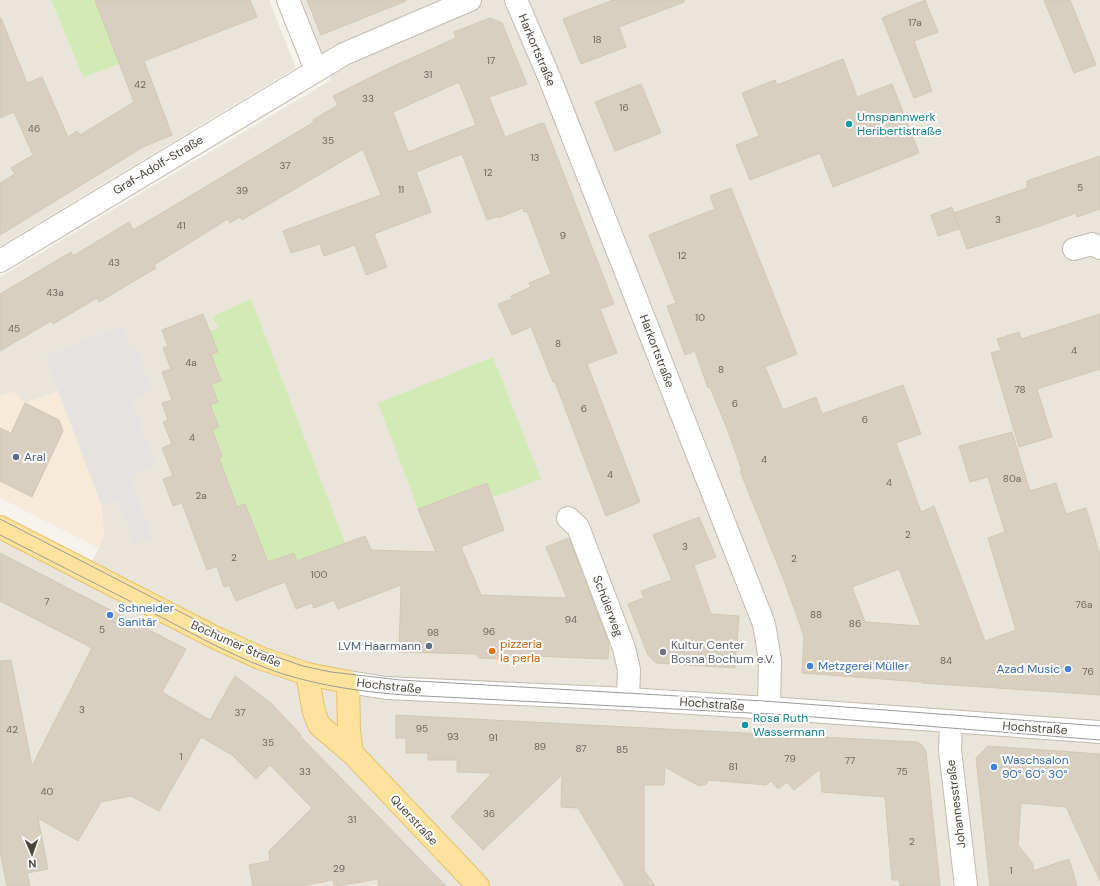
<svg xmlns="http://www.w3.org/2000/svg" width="1100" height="886" font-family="'DM Sans',sans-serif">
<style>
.residential{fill:#eae5da}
.commercial{fill:#f7ead8}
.green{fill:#d2eab5}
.parking{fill:#e5e3e0}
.building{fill:#d8cfc1;stroke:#d3c7b4;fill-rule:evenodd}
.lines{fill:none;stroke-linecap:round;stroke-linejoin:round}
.minor-casing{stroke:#c2bbae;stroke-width:24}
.major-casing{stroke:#e6c16a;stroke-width:24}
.minor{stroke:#fff;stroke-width:22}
.major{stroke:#ffe39c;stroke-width:22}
.tram{stroke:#9a9a9a;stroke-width:1}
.culture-dot{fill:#0f9aa8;stroke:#fff;stroke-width:1.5}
.service-dot{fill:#5c6f8a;stroke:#fff;stroke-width:1.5}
.shop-dot{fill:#3f7fe0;stroke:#fff;stroke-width:1.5}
.food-dot{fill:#e8710a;stroke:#fff;stroke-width:1.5}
.worship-dot{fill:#6b7280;stroke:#fff;stroke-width:1.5}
.labels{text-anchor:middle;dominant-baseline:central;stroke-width:4;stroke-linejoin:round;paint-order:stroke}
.number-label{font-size:10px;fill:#6e675b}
.street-label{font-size:12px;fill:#4b4439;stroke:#fff}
.culture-label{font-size:12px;fill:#0d838f;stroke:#fff;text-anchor:start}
.service-label{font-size:12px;fill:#4e5e75;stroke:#fff;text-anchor:start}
.shop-label{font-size:12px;fill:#366cbe;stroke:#fff;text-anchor:start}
.food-label{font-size:12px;fill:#c56008;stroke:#fff;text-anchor:start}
.worship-label{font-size:12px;fill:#5b616d;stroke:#fff;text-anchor:start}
</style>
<rect width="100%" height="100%" fill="#f6f3ec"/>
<g class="residential">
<polygon points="0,0 51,0 83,77 95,0 269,0 296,68 0,246"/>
<polygon points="300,0 1100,0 1100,886 0,886 0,541 81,581 99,548 104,534 58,391 25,403 14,392 0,396 0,277 331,80"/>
</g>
<polygon class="commercial" points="58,391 102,506 104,534 99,548 0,498 0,396 14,392 25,403"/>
<g class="green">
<polygon points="51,0 95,0 120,64 83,77"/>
<polygon points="251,299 345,543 320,559 317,553 297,561 294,553 271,568 263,548 257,550 252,521 245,504 237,507 229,484 212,460 222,456 212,430 218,427 210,405 218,402 211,385 221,380 211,354 218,351 210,331 218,328 213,316"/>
<polygon points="493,357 541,479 493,497 487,483 418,509 378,403"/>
</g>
<polygon class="parking" points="122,325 130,347 135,345 152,391 131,399 156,466 129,476 152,538 134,544 118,500 102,506 45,356"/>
<g class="building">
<polygon points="95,0 250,0 257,17 144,61 172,135 143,147 0,235 0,183 15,174 11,168 33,155 14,112 0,118 0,18 1,18 27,83 42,77 68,137 77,131 80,135 134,102"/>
<polygon points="307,0 406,0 406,1 321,35"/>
<polygon points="613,0 684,0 684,2 619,27 626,47 581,64 563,19"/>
<polygon points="925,0 938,32 914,41 932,91 914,98 882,18"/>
<polygon points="1044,0 1070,0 1096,65 1074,73"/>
<path d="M490,18L502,23L527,84L489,97L505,137L542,123L543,124L544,123L614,304L600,309L617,353L587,364L640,502L606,516L555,382H553L531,327L512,335L498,304L512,299L511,296L531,287L529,283L551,274L527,211L524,212L523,208L498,218V216L487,220L462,154L416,172L431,212L374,234L387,267L366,275L355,245L324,256L320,244L291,253L283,231L381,195L363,149L242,220L240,217L230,223L228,219L154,265L156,268L99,302L97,298L53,324L51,321L0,351V294L71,252L73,256L129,222L133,230L314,122L313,120L338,105L333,96L387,69L456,38L454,32ZM459,82L476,125L408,152L393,112Z"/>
<polygon points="843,59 857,97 892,84 919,153 833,187 820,153 750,180 736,145 759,136 742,93 775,80 777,85"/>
<polygon points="641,84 661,133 615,151 595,102"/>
<polygon points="1100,156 1100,209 1077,217 1076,213 1040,226 967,249 954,213 1027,188 1027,181"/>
<path d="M731,188L797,354L765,367L783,410L816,397L822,414L903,385L921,434L896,443L921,512L934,506L985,641L1016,630L988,538L1005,532L988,477L970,482L959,446L1012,432L1030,491L1056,483L1066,514L1086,508L1100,555V695L968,686L922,683V682L802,673L804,636L785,583L740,471H742L728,431L710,387L708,388L695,351L685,355L667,306L676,303L649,235L715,209L710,196ZM899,569L921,626L865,622L852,587Z"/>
<polygon points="952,207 959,229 938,236 931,215"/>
<polygon points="203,314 218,352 211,354 221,381 211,384 218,402 210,405 219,427 212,430 222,456 219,458 237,507 245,504 268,562 294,553 297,561 365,536 371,550 436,552 418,509 487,483 504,530 461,547 481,595 567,598 546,547 569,538 609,644 608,659 506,655 503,659 479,658 476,654 399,652 401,585 338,609 334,600 314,608 312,603 296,609 285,582 236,601 229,585 224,587 217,566 207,570 182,503 173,506 163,479 173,476 162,448 172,444 163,422 168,420 162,403 172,400 162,372 171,369 163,348 168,346 162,330"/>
<polygon points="1100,314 1100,369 1037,389 1052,437 1019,447 991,353 1001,350 997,339 1019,332 1021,339"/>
<polygon points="25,403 59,420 63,431 32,497 0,481 0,428 11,433"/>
<polygon points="699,517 716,557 694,565 711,614 739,616 735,668 656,663 648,655 628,604 644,598 641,591 672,580 653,535"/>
<polygon points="0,553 186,649 162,692 210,720 235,676 271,703 301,735 300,736 446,886 379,886 378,879 337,886 334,886 333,880 302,886 253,886 249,865 270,861 269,851 312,808 270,765 256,779 232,755 201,737 159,811 131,796 101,802 78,841 38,818 48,869 27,873 30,886 7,886 0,852 0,661 11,660 32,766 92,648 0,601"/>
<polygon points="396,715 917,742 922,745 926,752 940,886 900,886 899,880 892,880 885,797 822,792 820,769 794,790 787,782 778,789 771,781 766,785 709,780 706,784 699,786 665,767 664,785 644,785 644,870 655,886 625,886 578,808 561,807 562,775 483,850 451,817 492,773 457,772 457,760 428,760 428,753 406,753 406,738 396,738"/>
<polygon points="988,746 1100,754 1100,881 1066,807 1021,803 1018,845 1033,864 1033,871 1069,859 1077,886 990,886 976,758"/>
</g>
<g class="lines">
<defs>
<g id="minor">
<polyline points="288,0 316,70"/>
<polyline points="516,0 550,79 764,624 770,660 769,708"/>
<polyline points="1074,249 1092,244 1100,248"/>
<polyline points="0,261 344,54 470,0"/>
<polyline points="568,518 578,527 624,648 629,670 628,699"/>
<polyline points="348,682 386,688 628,699 769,708 1100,732"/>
<polyline points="951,722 950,750 966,886"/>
</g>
<g id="major">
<polyline points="0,527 214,637 260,658 307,674 348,682 349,731 352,753"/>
<polyline points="307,674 314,712 319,725 352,753 478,886"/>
</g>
</defs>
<use href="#minor" class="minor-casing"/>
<use href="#major" class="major-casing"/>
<use href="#minor" class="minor"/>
<use href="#major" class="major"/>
<g class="tram">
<polyline points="0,519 229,637 274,656 303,666 331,672 400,680 764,701 1100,726"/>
<path d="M0,535C53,562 106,589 159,616C199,637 240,660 283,674C322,686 363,692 405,695L789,715L1100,740"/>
</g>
</g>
<g class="culture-dot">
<circle cx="849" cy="124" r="4"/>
<circle cx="745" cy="725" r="4"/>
</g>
<g class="service-dot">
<circle cx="16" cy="457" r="4"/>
<circle cx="429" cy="646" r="4"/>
</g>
<g class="shop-dot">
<circle cx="110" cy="615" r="4"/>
<circle cx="810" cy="666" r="4"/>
<circle cx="1068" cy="669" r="4"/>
<circle cx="994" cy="767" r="4"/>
</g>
<circle class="food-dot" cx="492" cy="651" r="4"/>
<circle class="worship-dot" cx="663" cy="652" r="4"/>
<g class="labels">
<g class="number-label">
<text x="915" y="22">17a</text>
<text x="597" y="39">18</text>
<text x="491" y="60">17</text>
<text x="428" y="74">31</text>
<text x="140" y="84">42</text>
<text x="368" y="98">33</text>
<text x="624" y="107">16</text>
<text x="34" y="128">46</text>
<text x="328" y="140">35</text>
<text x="535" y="157">13</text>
<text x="285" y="165">37</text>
<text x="488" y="172">12</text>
<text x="1080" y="187">5</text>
<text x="401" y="189">11</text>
<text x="242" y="190">39</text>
<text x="998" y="219">3</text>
<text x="181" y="225">41</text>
<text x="563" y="235">9</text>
<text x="682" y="255">12</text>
<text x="114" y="262">43</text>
<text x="55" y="292">43a</text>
<text x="700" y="317">10</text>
<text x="14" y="328">45</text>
<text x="558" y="343">8</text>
<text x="1074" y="350">4</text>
<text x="191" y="362">4a</text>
<text x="721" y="369">8</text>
<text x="1020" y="389">78</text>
<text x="735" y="403">6</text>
<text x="584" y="408">6</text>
<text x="865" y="419">6</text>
<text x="192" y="437">4</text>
<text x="764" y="459">4</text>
<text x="610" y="474">4</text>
<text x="1012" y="478">80a</text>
<text x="889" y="482">4</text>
<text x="201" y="495">2a</text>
<text x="908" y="534">2</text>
<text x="685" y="546">3</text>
<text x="234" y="557">2</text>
<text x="794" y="558">2</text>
<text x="319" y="574">100</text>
<text x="47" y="601">7</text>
<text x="1084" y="604">76a</text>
<text x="816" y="614">88</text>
<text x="571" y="619">94</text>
<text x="855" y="623">86</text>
<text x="102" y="629">5</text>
<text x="489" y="631">96</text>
<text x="433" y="632">98</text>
<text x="946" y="660">84</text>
<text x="1088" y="671">76</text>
<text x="82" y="709">3</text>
<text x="240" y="712">37</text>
<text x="422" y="728">95</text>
<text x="12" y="729">42</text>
<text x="453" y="736">93</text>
<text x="493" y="737">91</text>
<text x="268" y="742">35</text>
<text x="540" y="746">89</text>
<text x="581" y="748">87</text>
<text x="622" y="749">85</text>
<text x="181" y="756">1</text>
<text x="790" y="758">79</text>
<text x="850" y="760">77</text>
<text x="733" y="766">81</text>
<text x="305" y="771">33</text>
<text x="902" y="771">75</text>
<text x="47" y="791">40</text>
<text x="489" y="813">36</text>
<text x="352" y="819">31</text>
<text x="912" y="841">2</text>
<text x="339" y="868">29</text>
<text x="1011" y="870">1</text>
</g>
<g class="street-label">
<text transform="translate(537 50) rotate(67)">Harkortstraße</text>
<text transform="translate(158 165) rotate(-31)">Graf-Adolf-Straße</text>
<text transform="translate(657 351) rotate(69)">Harkortstraße</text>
<text transform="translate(608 606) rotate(69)">Schülerweg</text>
<text transform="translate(236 644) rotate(24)">Bochumer Straße</text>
<text transform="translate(389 686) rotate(6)">Hochstraße</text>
<text transform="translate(712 704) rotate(4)">Hochstraße</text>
<text transform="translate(1035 728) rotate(4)">Hochstraße</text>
<text transform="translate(956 804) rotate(-97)">Johannesstraße</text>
<text transform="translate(414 820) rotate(47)">Querstraße</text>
</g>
<g class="culture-label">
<text x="857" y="117">Umspannwerk<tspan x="857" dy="14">Heribertistraße</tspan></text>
<text x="753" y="718">Rosa Ruth<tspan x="753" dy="14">Wassermann</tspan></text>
</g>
<g class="service-label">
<text x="24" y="457">Aral</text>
<text x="421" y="646" text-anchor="end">LVM Haarmann</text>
</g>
<g class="shop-label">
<text x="118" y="608">Schneider<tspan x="118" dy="14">Sanitär</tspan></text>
<text x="818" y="666">Metzgerei Müller</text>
<text x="1060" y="669" text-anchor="end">Azad Music</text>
<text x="1002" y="760">Waschsalon<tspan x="1002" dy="14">90° 60° 30°</tspan></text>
</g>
<g class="food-label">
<text x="500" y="644">pizzeria<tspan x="500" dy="14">la perla</tspan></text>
</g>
<g class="worship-label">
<text x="671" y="645">Kultur Center<tspan x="671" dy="14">Bosna Bochum e.V.</tspan></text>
</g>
</g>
<g transform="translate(32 854) rotate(178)" stroke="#ffffff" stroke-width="3" paint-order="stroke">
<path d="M0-3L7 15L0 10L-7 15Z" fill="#4b4439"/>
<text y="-6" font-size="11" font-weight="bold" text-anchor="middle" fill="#4b4439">N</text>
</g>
</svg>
